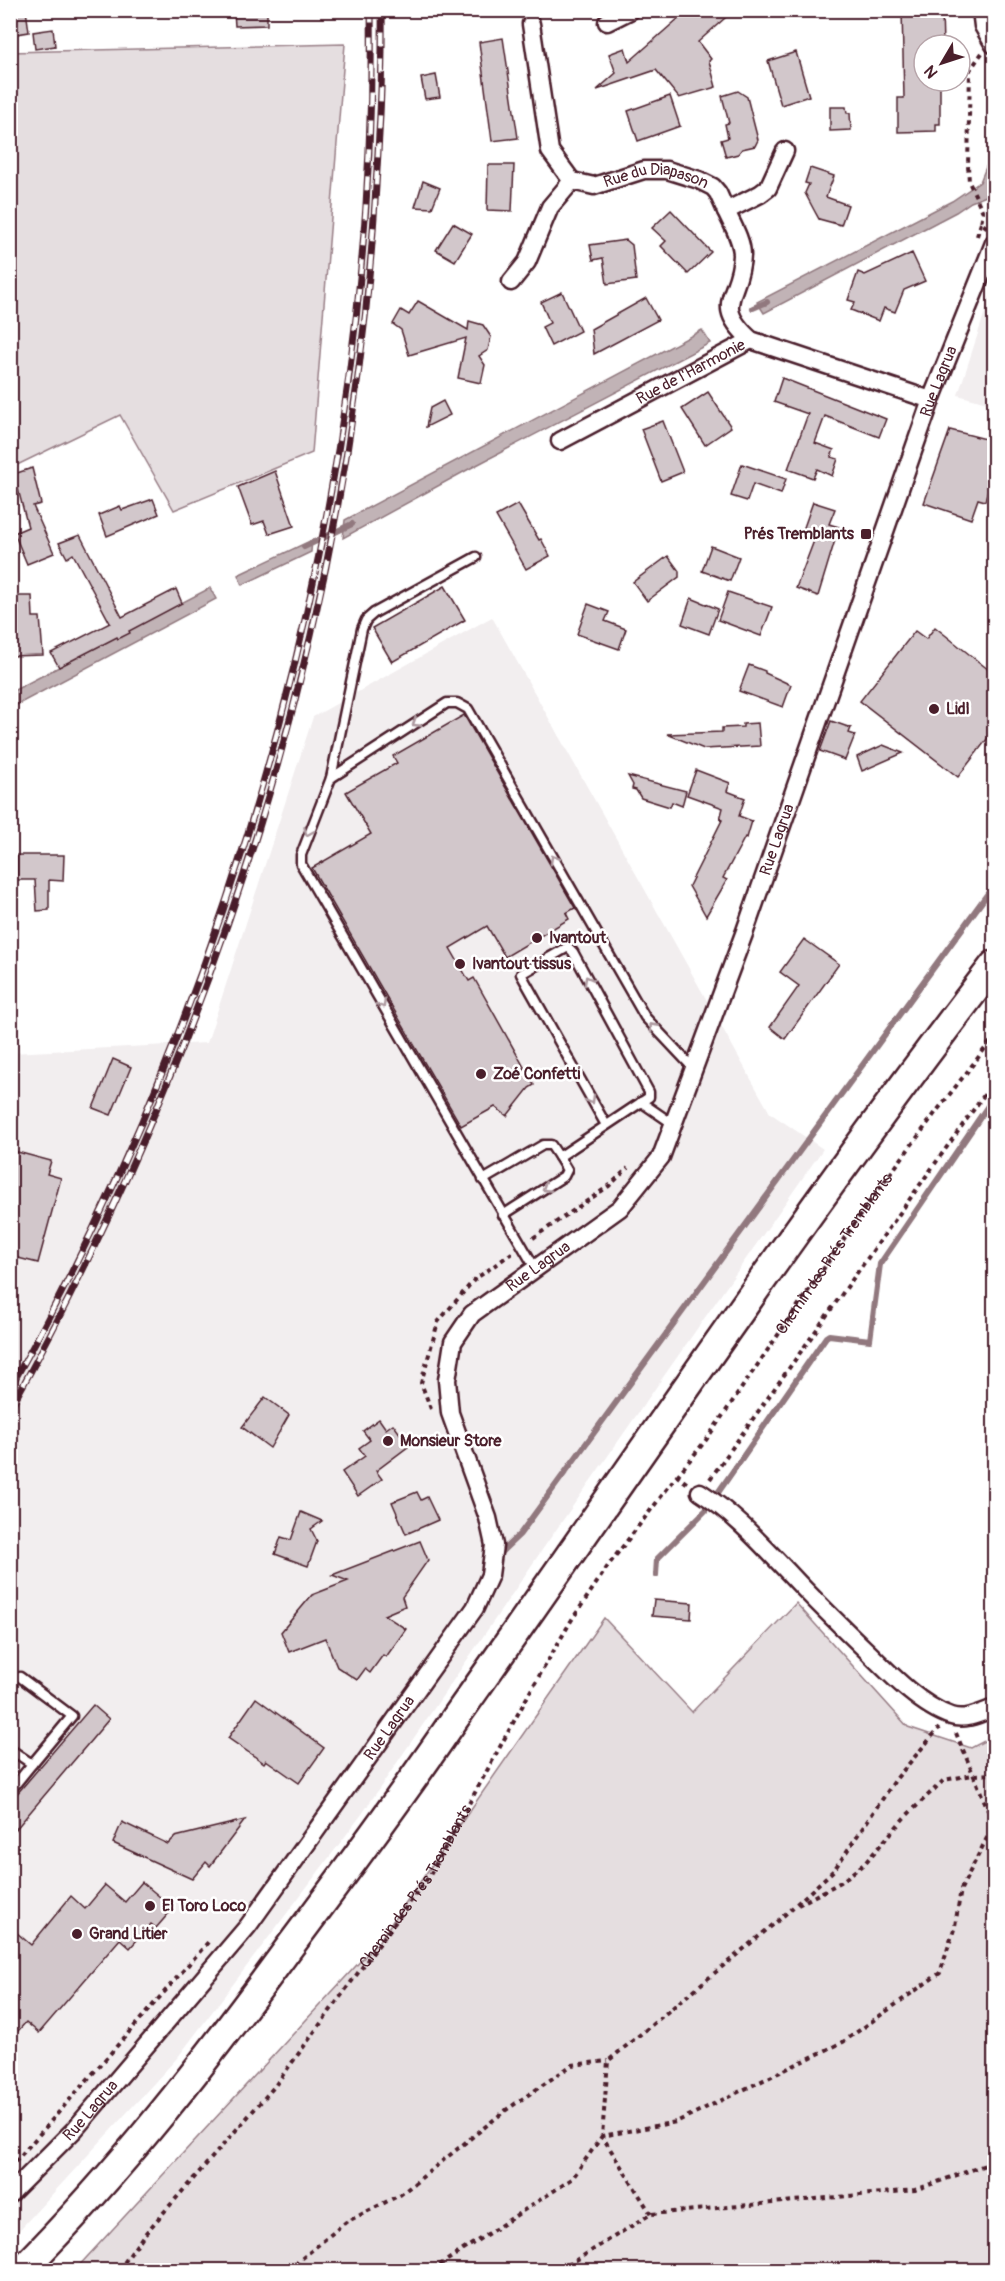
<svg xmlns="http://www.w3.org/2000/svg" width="1005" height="2281" font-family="Pangolin,sans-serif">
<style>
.built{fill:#f2eeef}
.green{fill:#e5dee0;stroke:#987e86;stroke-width:1.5}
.water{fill:#c1b3b6;stroke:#91787e;stroke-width:1.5}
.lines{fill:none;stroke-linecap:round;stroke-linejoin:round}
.stream{stroke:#91787e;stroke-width:6}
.building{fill:#d2c7cb;stroke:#4a1f2b;stroke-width:1.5}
.lane-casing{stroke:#4a1f2b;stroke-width:13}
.street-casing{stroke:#4a1f2b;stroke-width:21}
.primary-casing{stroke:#4a1f2b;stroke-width:32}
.path{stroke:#4a1f2b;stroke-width:4;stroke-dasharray:4.5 4.5;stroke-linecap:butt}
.lane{stroke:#fff;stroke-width:8}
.street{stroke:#fff;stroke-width:16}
.primary{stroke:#fff;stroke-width:27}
.rail-casing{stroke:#4a1f2b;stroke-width:7}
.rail{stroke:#fff;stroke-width:4.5;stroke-dasharray:14;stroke-linecap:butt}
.oneway{stroke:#ae9aa0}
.poi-dot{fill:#4a1f2b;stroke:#fff;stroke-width:2}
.labels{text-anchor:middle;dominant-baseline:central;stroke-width:5;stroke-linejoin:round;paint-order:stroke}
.street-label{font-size:16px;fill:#4a1f2b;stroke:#fff}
.poi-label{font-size:16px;font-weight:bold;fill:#4a1f2b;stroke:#fff;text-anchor:start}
</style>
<rect width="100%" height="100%" fill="#fff"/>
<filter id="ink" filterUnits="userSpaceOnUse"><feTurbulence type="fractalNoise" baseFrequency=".0167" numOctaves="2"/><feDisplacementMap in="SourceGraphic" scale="12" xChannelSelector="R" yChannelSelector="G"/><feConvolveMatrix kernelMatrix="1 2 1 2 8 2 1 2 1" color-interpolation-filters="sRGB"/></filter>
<g filter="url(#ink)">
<g class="built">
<polygon points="994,284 994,405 958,395"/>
<polygon points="492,617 770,1113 823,1149 542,1550 362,1814 178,2057 11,2239 11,1053 207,1043 313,717"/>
</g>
<g class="green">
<polygon points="345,44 312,453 174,510 120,415 11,468 11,52"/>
<polygon points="796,1603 908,1727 971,1748 994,1736 994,2270 75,2270 379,1941 604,1618 692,1712"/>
</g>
<g class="water">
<polygon points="992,75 994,75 994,170 993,175 994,193 971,202 956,212 764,313 757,302 952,201 980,182 994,147"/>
<polygon points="702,330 710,343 469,469 343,538 345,520"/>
<polygon points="312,540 311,552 242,585 238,575"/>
<polygon points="210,588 216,599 11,708 11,692"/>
</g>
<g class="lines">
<g class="stream">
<polyline points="753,308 767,302"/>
<polyline points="304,547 352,524"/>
<polyline points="715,1497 826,1337 829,1335 870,1340 880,1264 994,1097"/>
<polyline points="497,1556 520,1534 994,885"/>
<polyline points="656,1575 657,1559 705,1511"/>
</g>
</g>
<g class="building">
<polygon points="10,10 26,10 29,32 10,35"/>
<polygon points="267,10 267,25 235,26 234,11"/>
<polygon points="688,10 734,10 698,42 711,59 709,61 716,87 679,98 656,70 597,90 616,73 609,54 625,48 629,62"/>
<polygon points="902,10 942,10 943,45 924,45 924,81 940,81 940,124 936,124 936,131 898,132 898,98 904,98"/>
<polygon points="53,29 55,46 35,49 33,32"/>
<polygon points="503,38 518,138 492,141 479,42"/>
<polygon points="796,52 809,96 781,105 768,61"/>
<polygon points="436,75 440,97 425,99 421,78"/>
<polygon points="738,91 747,97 758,140 755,146 742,149 738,154 726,157 721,140 728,138 725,124 729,123 722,96"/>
<polygon points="670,96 680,126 638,141 628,111"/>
<polygon points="830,107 846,107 847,113 850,113 851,130 830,131"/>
<polygon points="488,165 514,165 512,211 487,210"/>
<polygon points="810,168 834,176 826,197 848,205 841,225 819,219 814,210 805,193 809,184 805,183"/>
<polygon points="423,181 440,188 432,208 415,207"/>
<polygon points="671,210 711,252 688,274 661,246 666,241 652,228"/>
<polygon points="453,223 472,234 455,261 436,250"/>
<polygon points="626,240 632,245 636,280 607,284 603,258 593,260 590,245"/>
<polygon points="912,253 925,281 904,290 895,312 884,308 879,321 851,310 855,302 848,300 858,272 865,275"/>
<polygon points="562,292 580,331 551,346 542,327 550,323 541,302"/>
<polygon points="646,298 658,320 594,354 591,329"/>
<polygon points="418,301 468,330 469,321 483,325 491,337 488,350 479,356 485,365 481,383 458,378 466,338 409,355 401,330 393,324 401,310 409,315"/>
<polygon points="782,378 886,419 879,437 825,416 815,443 834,450 831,457 838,459 832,476 817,469 813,478 788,469 808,414 774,402"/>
<polygon points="708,392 731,427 705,445 682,409"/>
<polygon points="443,401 450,415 426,427 430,408"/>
<polygon points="663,421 683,472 661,481 641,429"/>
<polygon points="950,430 994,441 994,452 988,470 994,471 992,490 988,489 985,501 978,499 971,519 924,503"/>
<polygon points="742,464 786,479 781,494 753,484 747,501 731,496"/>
<polygon points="32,468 41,504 33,506 54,553 27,564 14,533 28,527 14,474"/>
<polygon points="275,471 294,526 269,534 264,521 252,525 238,487"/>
<polygon points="153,499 159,514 107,536 99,515 120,506 122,510"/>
<polygon points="813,502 835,509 829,524 839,527 818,596 796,588 815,538 802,533"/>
<polygon points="518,504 539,540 541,539 550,556 526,569 496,516"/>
<polygon points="80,535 122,617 176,589 182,603 129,631 130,633 118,639 117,637 59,667 51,653 110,623 73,554 67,558 59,543"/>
<polygon points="711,546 739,557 730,581 702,571"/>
<polygon points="668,556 679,571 679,577 647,601 633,582"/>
<polygon points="445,586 465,620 392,662 372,628"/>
<polygon points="728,592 772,607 761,636 718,620"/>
<polygon points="10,596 32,596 33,617 40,617 43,655 10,656"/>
<polygon points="691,598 718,609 709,634 682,624"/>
<polygon points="588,604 609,612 605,621 626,629 619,649 577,634"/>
<polygon points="935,627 994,674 994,730 958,777 860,701 915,631 926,639"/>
<polygon points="749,665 765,671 765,673 791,685 783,707 739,691"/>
<polygon points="464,715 575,908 566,913 569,919 505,957 487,926 450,948 469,981 474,978 534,1085 529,1088 507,1116 495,1107 461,1126 312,868 371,834 346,792 397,763 393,756"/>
<polygon points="831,721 851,728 849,733 855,735 845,760 820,751"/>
<polygon points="758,723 760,746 704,749 667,734 722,732 722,728 743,727 743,724"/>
<polygon points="883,745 903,753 862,771 857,757"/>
<polygon points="696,770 730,783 727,791 745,798 739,816 752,821 747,838 745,837 723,878 727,880 706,916 689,886 722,820 720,819 723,808 687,795"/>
<polygon points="628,776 686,791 682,806 672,802 670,807 641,798 636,790 632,789 633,785"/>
<polygon points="17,855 64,855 63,881 49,880 49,910 37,911 35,880 17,880"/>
<polygon points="804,939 839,964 785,1039 770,1027 799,986 780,972"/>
<polygon points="113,1059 131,1067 111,1115 93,1108"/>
<polygon points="10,1150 51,1161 47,1174 61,1178 38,1263 10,1256"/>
<polygon points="265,1397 289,1415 270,1448 242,1427"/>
<polygon points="379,1419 386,1429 393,1424 409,1446 376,1471 382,1479 358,1496 342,1472 365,1456 359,1448 370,1440 363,1431"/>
<polygon points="417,1492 421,1500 427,1497 438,1520 406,1534 392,1502"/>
<polygon points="301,1512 322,1521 311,1529 317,1541 308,1566 275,1554 281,1537 291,1540"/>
<polygon points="420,1541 428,1560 402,1597 405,1606 384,1615 406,1629 386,1657 383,1655 370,1673 365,1669 357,1680 337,1667 325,1638 289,1652 281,1632 312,1595 348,1581 332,1575"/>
<polygon points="654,1600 692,1603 691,1619 652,1616"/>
<polygon points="256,1698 324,1748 299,1783 266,1760 264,1763 228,1738"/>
<polygon points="93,1705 109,1719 10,1836 10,1802"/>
<polygon points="245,1820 210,1866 206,1862 192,1879 113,1843 122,1822 168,1844 175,1837"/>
<polygon points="142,1882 166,1902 162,1907 169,1913 156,1928 151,1924 130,1948 120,1939 39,2033 26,2022 10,2040 10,1927 31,1945 71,1896 85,1909 105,1885 125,1902"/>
</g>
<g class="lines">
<defs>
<g id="lane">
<polyline points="476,557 374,613 366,620 362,629 331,778 301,855 301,864 535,1268"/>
<polyline points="331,778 447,703 457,703 468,709 645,1017 694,1069"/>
<polyline points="641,1102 673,1124"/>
<polyline points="483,1180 543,1145 551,1145 559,1157"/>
<polyline points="503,1215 564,1176 567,1170 559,1157 649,1097 649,1092 573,952 568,947 521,974 606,1125"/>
<polyline points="20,1677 72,1716 32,1764"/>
<polyline points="10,1749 32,1764 10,1791"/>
</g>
<g id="street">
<polyline points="981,10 983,26 994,45"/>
<polyline points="607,22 631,10"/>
<path d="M785,151L768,188L760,194L726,211C732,224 742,240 742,255C741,296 710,303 751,340L931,400"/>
<path id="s3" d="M572,181L594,186L644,170H667L699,180L713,187L718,193L726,211"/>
<polyline points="511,282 527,262 550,207 572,181 550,151 531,24"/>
<path id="s4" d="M560,441L751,340"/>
<path d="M700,1492C736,1515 762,1545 791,1575C816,1602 842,1627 868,1652C890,1674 921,1706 951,1716C965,1721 981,1713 994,1708"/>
<path id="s5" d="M10,2194L75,2129L248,1926L475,1608L490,1575L494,1545L488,1518L450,1413L447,1380L453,1342L472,1314L620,1208L661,1157L745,931L931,400L994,243"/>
</g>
<path id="primary" d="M22,2270C120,2171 206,2061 288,1949C345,1873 402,1796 456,1717C634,1465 806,1209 994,965"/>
</defs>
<use href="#lane" class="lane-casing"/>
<use href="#street" class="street-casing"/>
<use href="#primary" class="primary-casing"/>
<g class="path">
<polyline points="982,53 970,70 968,166 969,182 983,212 981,223 988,228"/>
<polyline points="977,236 981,223"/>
<polyline points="533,1238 609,1186 628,1168"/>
<polyline points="431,1409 421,1383 438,1322 474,1280 512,1253"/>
<path id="s1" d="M677,1476L706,1440L865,1208L936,1112L994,1037"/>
<polyline points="710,1479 994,1081"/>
<polyline points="956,1733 994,1824"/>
<polyline points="798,1905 841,1882 865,1863 904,1818 944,1780 973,1775 994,1774"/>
<polyline points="15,2162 210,1940"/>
<polyline points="651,2214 602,2136 676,2122 843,2042 940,1973 955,1926 961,1889 994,1824"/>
<path id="s2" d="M119,2270L143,2236L274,2087L430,1875L531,1690L571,1621L610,1563L677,1476L688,1484"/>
<polyline points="288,2270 346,2222 400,2195 506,2110 572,2065 608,2061"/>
<polyline points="432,2270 572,2179 602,2136 608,2061 780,1919 834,1870 896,1779 939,1728"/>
<polyline points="560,2270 651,2214 915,2190 994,2162"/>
</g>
<use href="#lane" class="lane"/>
<use href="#street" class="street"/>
<use href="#primary" class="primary"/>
<defs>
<g id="rail">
<path d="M10,1388C241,979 378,481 371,10"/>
<path d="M10,1409C216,1038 348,626 375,202C379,138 383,74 382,10"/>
</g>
</defs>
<use href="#rail" class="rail-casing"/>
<use href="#rail" class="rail"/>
</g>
<defs><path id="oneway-chevron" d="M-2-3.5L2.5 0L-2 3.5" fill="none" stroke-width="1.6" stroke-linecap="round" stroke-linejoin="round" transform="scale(1.5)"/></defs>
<g class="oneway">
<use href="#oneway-chevron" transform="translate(416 723) rotate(147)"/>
<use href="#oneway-chevron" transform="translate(308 832) rotate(113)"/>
<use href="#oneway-chevron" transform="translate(554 859) rotate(-120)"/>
<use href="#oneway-chevron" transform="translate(588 980) rotate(-119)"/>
<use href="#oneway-chevron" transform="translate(382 1004) rotate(60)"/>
<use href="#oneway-chevron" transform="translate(653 1027) rotate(-132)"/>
<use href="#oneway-chevron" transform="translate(591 1100) rotate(60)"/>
<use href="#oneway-chevron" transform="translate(546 1188) rotate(147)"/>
</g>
</g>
<g class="poi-dot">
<rect x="860" y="528" width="12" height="12" rx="3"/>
<circle cx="934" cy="709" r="6"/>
<circle cx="537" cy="938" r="6"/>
<circle cx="460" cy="964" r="6"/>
<circle cx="481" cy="1074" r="6"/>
<circle cx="388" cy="1441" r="6"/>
<circle cx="150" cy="1906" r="6"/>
<circle cx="77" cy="1934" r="6"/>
</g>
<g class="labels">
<g class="street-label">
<text stroke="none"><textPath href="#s3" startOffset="87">Rue du Diapason</textPath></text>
<text stroke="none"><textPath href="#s4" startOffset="148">Rue de l'Harmonie</textPath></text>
<text stroke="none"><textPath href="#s5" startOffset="2132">Rue Lagrua</textPath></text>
<text stroke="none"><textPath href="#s5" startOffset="1646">Rue Lagrua</textPath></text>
<text stroke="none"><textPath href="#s1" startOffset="272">Chemin des Prés Tremblants</textPath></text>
<text stroke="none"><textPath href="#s5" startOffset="1142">Rue Lagrua</textPath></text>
<text stroke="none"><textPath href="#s5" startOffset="602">Rue Lagrua</textPath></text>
<text stroke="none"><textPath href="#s2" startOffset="486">Chemin des Prés Tremblants</textPath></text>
<text stroke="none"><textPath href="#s5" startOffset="116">Rue Lagrua</textPath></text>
</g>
<g class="poi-label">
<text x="854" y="534" text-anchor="end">Prés Tremblants</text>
<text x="946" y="709">Lidl</text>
<text x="549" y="938">Ivantout</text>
<text x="472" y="964">Ivantout tissus</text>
<text x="493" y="1074">Zoé Confetti</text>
<text x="400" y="1441">Monsieur Store</text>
<text x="162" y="1906">El Toro Loco</text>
<text x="89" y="1934">Grand Litier</text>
</g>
</g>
<rect width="1005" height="2281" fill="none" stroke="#fff" stroke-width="36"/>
<rect x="18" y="18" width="969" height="2245" fill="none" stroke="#4a1f2b" stroke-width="2" filter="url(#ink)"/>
<g transform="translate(942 63) rotate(231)"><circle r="28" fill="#ffffff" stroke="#b7a5aa" stroke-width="1.5"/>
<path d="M0-4.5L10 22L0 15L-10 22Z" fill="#4a1f2b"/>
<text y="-9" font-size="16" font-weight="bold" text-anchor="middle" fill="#4a1f2b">N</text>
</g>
</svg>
